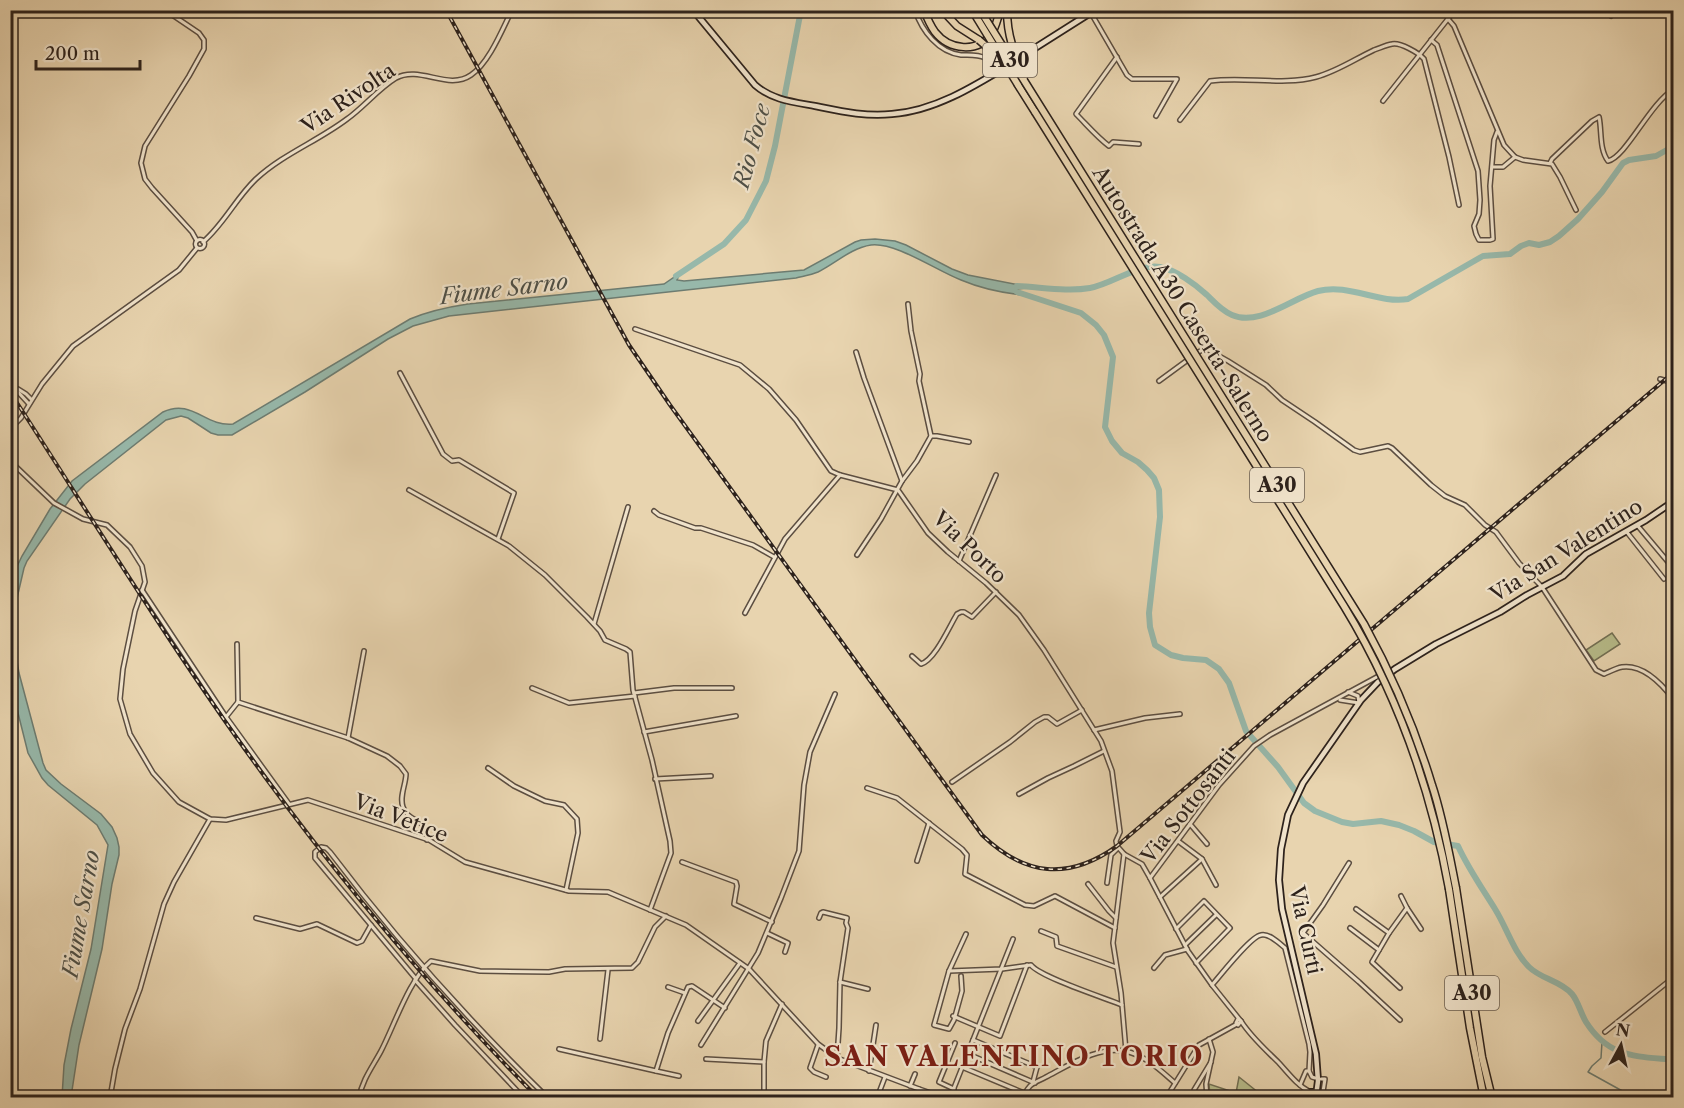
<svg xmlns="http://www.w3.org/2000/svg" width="1684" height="1108" font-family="'Libre Caslon Text',serif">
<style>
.green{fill:#b7bc8a;stroke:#726f53;stroke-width:1.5}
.water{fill:#97b8aa;stroke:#6d7c71;stroke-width:1.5}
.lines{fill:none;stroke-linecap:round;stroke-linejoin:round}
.stream{stroke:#6d7c71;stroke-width:1.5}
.river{stroke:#97b8aa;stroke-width:6}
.street-casing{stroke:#5c4e41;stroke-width:6}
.secondary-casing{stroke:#2d221c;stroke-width:8}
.highway-casing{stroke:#2d221c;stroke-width:9}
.street{stroke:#f0e3cb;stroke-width:3}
.secondary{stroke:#f0e3cb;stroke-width:4.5}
.highway{stroke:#e8d4af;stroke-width:6}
.rail-casing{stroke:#2d221c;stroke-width:4}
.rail{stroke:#f0e3cb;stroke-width:1.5;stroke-dasharray:4.5;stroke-linecap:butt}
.highway-bridge-casing{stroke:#2d221c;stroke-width:9;stroke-linecap:butt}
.highway-bridge{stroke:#e8d4af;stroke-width:6}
.labels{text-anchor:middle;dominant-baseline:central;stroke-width:4.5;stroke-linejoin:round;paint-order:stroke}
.shield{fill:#f0e3cb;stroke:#685c50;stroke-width:1.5}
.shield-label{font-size:20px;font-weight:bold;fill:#2d221c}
.street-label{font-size:21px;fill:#2d221c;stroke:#f0e3cb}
.water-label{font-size:22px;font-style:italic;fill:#4d4f47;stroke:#f0e3cb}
.district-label{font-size:27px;font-weight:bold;letter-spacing:1.5px;fill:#7a1f14;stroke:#f0e3cb}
</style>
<rect width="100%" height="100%" fill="#e8d4af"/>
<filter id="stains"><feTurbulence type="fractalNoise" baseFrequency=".00333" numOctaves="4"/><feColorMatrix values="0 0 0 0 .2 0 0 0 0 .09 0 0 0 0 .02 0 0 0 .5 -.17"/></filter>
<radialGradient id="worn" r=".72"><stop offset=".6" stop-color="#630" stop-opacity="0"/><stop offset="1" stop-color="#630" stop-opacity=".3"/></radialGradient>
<g class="green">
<polygon points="1612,633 1620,644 1594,661 1586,650"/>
<polygon points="1239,1077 1264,1097 1210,1097 1209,1084 1236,1093"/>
</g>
<path class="water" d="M875,239L895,241L906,245L952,269L968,275L1025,286V288L1018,289V292L1023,295C1003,293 980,288 961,280C937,271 896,242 871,245C851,248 836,263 818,272C811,275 804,276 796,278L449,316L413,326L388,339L305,392L232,435H218L211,433L188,418L181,416L166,420L85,484L70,499L27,561L24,568L11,624L19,673L43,763L46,770L61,784L101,814L112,827L117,838L119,847V855L112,884L102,949L79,1045L71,1097H62L64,1065L71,1029L91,949L108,845L97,825L48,785L42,778L28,753L11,685L10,581L22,556L50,509L72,481L163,412C192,398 205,427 233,424L410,319C429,311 448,307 468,304L664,284L680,273L677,280L684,281L804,270L855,242L861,240Z"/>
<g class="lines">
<polyline class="stream" points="1602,1042 1601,1058 1592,1066 1588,1072 1635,1098"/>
<g class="river">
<polyline points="676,276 724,244 746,220 766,181 775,146 801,10"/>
<path d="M1017,286C1041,287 1067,292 1090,288C1112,284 1139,263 1160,267C1176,270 1195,284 1207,295C1214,302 1222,311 1232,315C1259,327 1292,298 1318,291C1349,283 1378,304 1408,299L1483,256L1510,254L1521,246L1529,243L1539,245L1550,242L1559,236L1578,219L1602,192L1623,163L1629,160L1656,156L1674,146"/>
<path d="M1017,292L1081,313L1096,325L1104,335L1113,357L1105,427L1112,441L1122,453L1138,462L1147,470L1154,478L1159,490L1160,517L1149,613L1150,627L1155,645L1171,655L1183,658L1206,660L1219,669L1229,683L1246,731L1278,767L1304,803L1315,811L1342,822L1353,824L1381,821L1399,825L1414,831L1434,842L1458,846C1468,868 1482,888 1495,909C1507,928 1513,951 1529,967C1541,979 1561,981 1572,994C1578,1001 1581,1014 1586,1022C1609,1058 1635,1056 1674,1060"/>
</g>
<defs>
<g id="street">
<polyline points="165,10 199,33 204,40 204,49 189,76 145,146 141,163 145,179 152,188 192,232 197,241"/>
<path d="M915,10C922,31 938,52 961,55C968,55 978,54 985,58C989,61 994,67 998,71"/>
<polyline points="1091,13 1127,75 1132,79 1177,79 1156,116"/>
<polyline points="1611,16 1615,10"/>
<polyline points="1448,19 1454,26 1504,145 1515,157 1523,160 1552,164 1560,177 1576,210"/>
<polyline points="10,20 15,18 17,10"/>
<polyline points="1431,40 1437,45 1478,171 1480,200 1479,214 1474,226 1476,234 1479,240 1490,240 1493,239 1490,186 1494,140 1497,132"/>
<path d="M1117,57L1076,114C1087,125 1097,137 1109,146L1113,142L1139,144"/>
<polyline points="1383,101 1455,10"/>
<path d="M1180,120L1210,81C1244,76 1283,86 1316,77C1336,72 1355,59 1374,50C1380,48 1386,45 1392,44C1400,42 1419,53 1424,59L1449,157L1459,205"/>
<path d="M1550,163L1552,159L1592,121L1599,117C1602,131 1599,149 1608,161C1626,157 1650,103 1674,89"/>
<polyline points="1493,167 1503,167 1515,157"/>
<circle cx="200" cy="244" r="4.5"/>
<path d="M203,242C224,224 236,198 256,179C283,154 318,141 347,119C364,107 378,89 396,78C420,65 448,91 471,75C489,63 502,30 512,10"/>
<polyline points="635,329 740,365 769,389 796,420 831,471 840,475 898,490 928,533 948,552 986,583 1019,615 1044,650 1101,741 1112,771 1120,832 1116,841 1117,846 1124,854 1142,864 1150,878"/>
<polyline points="856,352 864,378 902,481 881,519 857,555"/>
<polyline points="1194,355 1205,348 1228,361 1266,385 1282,400 1315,422 1354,450 1360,452 1388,446 1392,448 1431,485 1445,496 1465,505 1485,525 1496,532 1519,563 1542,587"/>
<polyline points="400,373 443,454 452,461 459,460 514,493 498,539"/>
<polyline points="10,379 18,392 29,404"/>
<polyline points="1660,379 1667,381 1674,378"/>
<polyline points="1159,381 1189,359"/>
<polyline points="18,389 26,394 31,399"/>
<polyline points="10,429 21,418 42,384 73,346 179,270 197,248"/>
<polyline points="931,436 937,436 969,442"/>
<polyline points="10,461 54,503 83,519 107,525 130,547 142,566 145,582 135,611 123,669 120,699 130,734 153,773 179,802 210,819 226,820 308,800 429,840 465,862 569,891 608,892 686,925 749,969 818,1044 837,1058 919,1089 945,1098"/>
<polyline points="902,481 917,461 931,436 919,381 920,374 911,331 908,304"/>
<polyline points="409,490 509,546 545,575 587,617 600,631 605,640 626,649 630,652 633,690 652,760 670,841 671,853 650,910"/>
<polyline points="654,511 659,515 695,528 701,528 753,545 774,557"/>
<polyline points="1637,525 1674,569"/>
<polyline points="1626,531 1664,579"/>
<polyline points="959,561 996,475"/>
<path d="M1542,587L1596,670L1604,674C1609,672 1616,668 1622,667C1644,664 1662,684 1674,700"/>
<polyline points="142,590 226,717 289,804"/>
<polyline points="745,613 785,539 840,475"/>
<polyline points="594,624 628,507"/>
<path d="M237,644L238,702L348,738L387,756L400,766L406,774C406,784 399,797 403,807C408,823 429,818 427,840"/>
<path d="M912,656L921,664C935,660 949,627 957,614L961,612H964L972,617L996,592"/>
<polyline points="532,688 569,703 635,696"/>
<polyline points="634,693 674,688 732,688"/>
<polyline points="1340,700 1359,703 1358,696 1348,692"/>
<polyline points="226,717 238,702"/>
<polyline points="1094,730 1145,718 1180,714"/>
<polyline points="644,732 736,716"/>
<polyline points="348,738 364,651"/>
<polyline points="488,768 514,786 545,801 564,805 577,819 578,833 566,890"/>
<polyline points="655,779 711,776"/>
<polyline points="952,782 1010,742 1035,722 1044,717 1048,717 1057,724 1082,710"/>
<polyline points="867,788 897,798 962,849 967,855 965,874 1025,905 1034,906 1055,896 1115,928"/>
<polyline points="1019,794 1048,778 1074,766 1104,751"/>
<polyline points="1190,824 1207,844"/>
<polyline points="1674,828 1670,830 1674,839"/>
<polyline points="1178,841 1202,859 1216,885"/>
<polyline points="1124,854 1113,943 1121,993 1126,1051"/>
<polyline points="917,861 929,823"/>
<polyline points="682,862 736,882 737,886 734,904 772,922"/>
<polyline points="1349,863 1323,905 1303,933 1359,982 1400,1020"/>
<polyline points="1107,883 1111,855 1118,848"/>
<polyline points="1088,884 1109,911 1116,918"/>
<polyline points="1160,897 1202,859"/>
<polyline points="1407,908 1421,929"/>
<polyline points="1356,909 1389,933"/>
<polyline points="256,918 300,929 317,924 357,943 362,941 371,925"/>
<polyline points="819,918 821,913 823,912 847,918 846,923 848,928 840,982 839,1028 837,1058"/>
<polyline points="1350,928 1379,950"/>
<polyline points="1176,929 1204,901 1230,928 1196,963"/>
<polyline points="1041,931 1056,937 1057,946 1116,967"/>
<polyline points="767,933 788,943 785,952"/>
<path d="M966,934L949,971L1002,969L1031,965C1040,977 1105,998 1122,1005"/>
<polyline points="1185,945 1216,915"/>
<polyline points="1154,968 1165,955 1187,949"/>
<polyline points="949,971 934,1025 949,1029 954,1020 962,991 961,976"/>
<path d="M416,979L315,858V852L321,847L326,848L330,852C395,938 470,1022 548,1098"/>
<polyline points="415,980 455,1025 524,1098"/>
<polyline points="840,982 868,989"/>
<path d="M1212,985C1220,976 1251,936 1261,935C1269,933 1279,943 1285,948L1309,1044L1310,1052L1309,1071"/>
<polyline points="668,987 685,993"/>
<polyline points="1400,988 1372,962 1389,933 1407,908 1401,896"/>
<polyline points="953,1016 1000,1036 1027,965"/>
<polygon points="1238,1019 1241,1021 1238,1025 1236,1023"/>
<polyline points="1240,1020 1212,985 1188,951 1150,878 1219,785 1254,746 1270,735 1388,671"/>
<polyline points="698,1021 740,963"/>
<path d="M1241,1021C1251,1037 1266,1050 1279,1063C1289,1074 1297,1085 1310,1092"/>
<polyline points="1605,1032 1674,977"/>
<polyline points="600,1039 608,970"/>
<polyline points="973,1040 1037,1067 1033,1082"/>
<polyline points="701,1045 758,953 781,898 799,851 804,785 810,752 835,694"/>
<polyline points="818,1045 810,1068 814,1072 826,1077"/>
<polyline points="559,1049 656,1071"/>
<polyline points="968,1054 1035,1083"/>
<polyline points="706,1059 764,1062"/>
<polyline points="962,1067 1024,1093"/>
<polyline points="869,1071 876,1025"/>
<polyline points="679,1076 656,1071 668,1033 688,987 692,986 725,1008"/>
<polyline points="1321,1079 1325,1079 1322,1098"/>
<polyline points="1300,1085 1306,1071 1309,1071 1312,1077 1315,1078"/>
<polyline points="910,1086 915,1074"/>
<polyline points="954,1089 939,1082 955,1043"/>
<polyline points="1206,1096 1201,1097 1194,1090 1211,1062"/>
<polyline points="727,1097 730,1098"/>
<polyline points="110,1098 115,1069 125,1029 140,989 164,904 174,882 210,819"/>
<path d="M359,1098C362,1080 373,1066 381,1051C394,1026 410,978 431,961L480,971L549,972L565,969L632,968L638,962L655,927L666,916"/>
<polyline points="764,1098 764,1062 766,1041 782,1004"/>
<polyline points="877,1098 885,1077"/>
<polyline points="916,1098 919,1089"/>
<polyline points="950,1098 1013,939"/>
<path d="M1022,1098C1025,1094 1027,1089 1030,1086C1034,1082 1041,1080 1046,1077C1069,1065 1101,1044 1129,1052C1147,1057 1161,1071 1175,1083"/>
<polyline points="1166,1098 1199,1045 1237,1024"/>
<polyline points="1207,1098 1206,1084 1213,1052 1209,1039"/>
</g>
<g id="secondary">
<path d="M693,10L755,85C772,100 793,102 815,106C840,111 866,117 892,114C934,111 973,87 1009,65"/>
<polyline points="1016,60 1095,10"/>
<polyline points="1316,1096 1318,1081 1316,1054 1282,909 1279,880 1281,849 1288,815 1303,783 1361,700 1378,682 1395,669 1436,644 1500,612 1527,595 1563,576 1586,554 1646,520 1674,501"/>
<polyline points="1307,1098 1307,1094 1310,1092 1314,1092 1316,1095"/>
</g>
<g id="highway">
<path d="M924,10C927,18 930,25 935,32C949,50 978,54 992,33C996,26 998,18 1000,10"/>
<polyline points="942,10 957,26 979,40"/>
<polyline points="1018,85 1035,112"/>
<polyline points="1456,888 1482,1057 1492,1098"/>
<polyline points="1449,889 1470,1028 1484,1098"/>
</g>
</defs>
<use href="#street" class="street-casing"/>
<use href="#secondary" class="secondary-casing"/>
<use href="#highway" class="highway-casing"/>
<use href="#street" class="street"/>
<use href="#secondary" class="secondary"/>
<use href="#highway" class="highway"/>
<defs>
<g id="rail">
<path d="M446,10L629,345L670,405L982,835C1025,876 1068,881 1117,846L1674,372"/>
<path d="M10,392C94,521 174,653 265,777C348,890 439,998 538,1098"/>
</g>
</defs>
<use href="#rail" class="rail-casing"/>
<use href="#rail" class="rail"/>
<defs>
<g id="highway-bridge">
<polyline points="972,10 1018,85"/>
<path d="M980,10L1364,624C1392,675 1415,729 1432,785C1443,818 1449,853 1456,888"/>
<path d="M1007,10C1007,35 1014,54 1025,76"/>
<polyline points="979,40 987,47 1001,64"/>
<path d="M1035,112L1344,606C1397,693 1431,789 1449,889"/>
</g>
</defs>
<use href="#highway-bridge" class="highway-bridge-casing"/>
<use href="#highway-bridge" class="highway-bridge"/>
</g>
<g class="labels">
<g class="shield">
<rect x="983" y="43" width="54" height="34" rx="4.5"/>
<rect x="1250" y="468" width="54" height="34" rx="4.5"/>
<rect x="1445" y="976" width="54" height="34" rx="4.5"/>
</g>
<g class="shield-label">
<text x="1010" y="60">A30</text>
<text x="1277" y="485">A30</text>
<text x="1472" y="993">A30</text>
</g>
<g class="street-label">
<text transform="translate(348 98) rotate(-34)">Via Rivolta</text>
<text transform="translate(1183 304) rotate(58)">Autostrada A30 Caserta-Salerno</text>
<text transform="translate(970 547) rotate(44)">Via Porto</text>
<text transform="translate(1566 550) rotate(-32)">Via San Valentino</text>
<text transform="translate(1188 806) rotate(-52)">Via Sottosanti</text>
<text transform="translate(401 818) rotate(21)">Via Vetice</text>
<text transform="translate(1306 930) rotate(78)">Via Curti</text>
</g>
<g class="water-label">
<text transform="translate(752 146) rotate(-75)">Rio Foce</text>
<text transform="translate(504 289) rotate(-7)">Fiume Sarno</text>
<text transform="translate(81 914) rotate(-80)">Fiume Sarno</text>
</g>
<g class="district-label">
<text x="1014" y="1056">SAN VALENTINO TORIO</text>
</g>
</g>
<rect width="1684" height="1108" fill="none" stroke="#e8d4af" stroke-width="36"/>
<rect x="12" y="12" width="1660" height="1084" fill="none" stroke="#2d221c" stroke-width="3"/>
<rect x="18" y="18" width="1648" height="1072" fill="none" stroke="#2d221c" stroke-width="1.5"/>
<g transform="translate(1621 1045) rotate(8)" stroke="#f0e3cb" stroke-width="4.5" paint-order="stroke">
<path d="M0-4.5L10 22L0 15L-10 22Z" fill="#2d221c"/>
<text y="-9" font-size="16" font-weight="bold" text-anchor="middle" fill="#2d221c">N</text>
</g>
<path d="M36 60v9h104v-9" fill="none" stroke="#2d221c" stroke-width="3"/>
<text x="45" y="60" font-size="18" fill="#2d221c" stroke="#f0e3cb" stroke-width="4.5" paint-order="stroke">200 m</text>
<rect width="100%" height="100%" filter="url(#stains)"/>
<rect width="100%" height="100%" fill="url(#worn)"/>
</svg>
